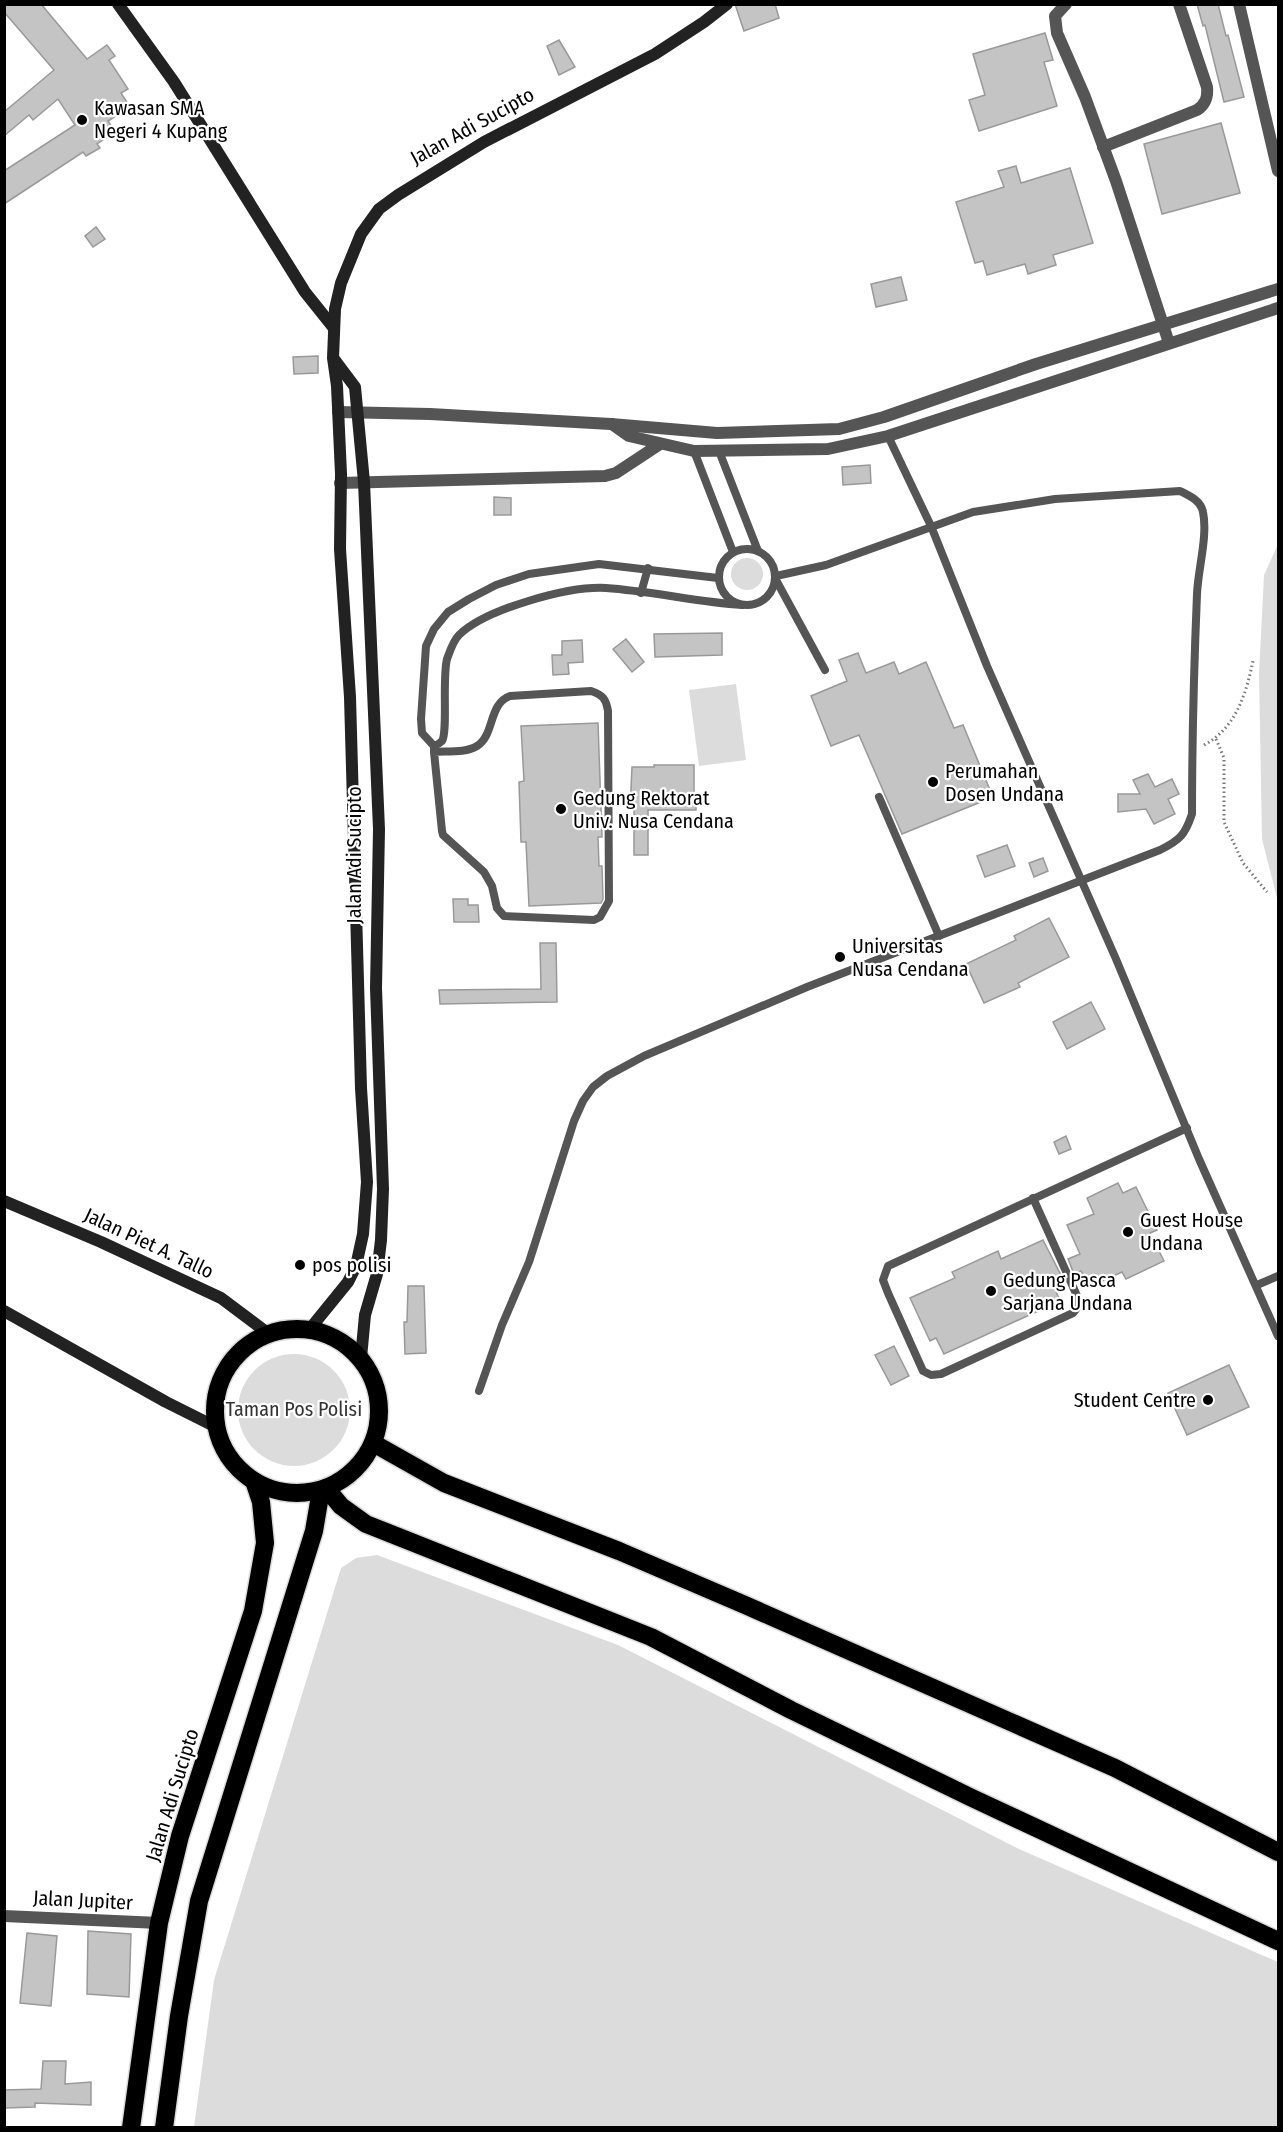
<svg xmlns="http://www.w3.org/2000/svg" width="1283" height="2132" font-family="'Fira Sans Condensed',sans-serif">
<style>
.green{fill:#dcdcdc}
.building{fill:#c4c4c4;stroke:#999;stroke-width:1.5}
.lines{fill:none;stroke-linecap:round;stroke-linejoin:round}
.highway-casing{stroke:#dbdbdb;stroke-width:21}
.path{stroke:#777;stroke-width:3;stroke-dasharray:1.5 3;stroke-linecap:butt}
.lane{stroke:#555;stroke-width:8}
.street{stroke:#555;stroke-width:12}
.secondary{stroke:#222;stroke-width:12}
.highway{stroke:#000;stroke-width:18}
.poi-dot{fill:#000;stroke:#fff;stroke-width:2}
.labels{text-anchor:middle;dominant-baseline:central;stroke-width:4.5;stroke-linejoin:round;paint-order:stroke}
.poi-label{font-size:20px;fill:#000;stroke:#fff;text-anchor:start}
.street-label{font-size:20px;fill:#000;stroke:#fff}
.park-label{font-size:20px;fill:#333;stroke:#fff}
</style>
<rect width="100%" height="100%" fill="#fff"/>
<g class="green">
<polygon points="1278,544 1278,902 1262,839 1259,674 1264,575"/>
<circle cx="747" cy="574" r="16"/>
<polygon points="736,684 746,760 699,766 689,690"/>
<circle cx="294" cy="1410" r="56"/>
<polygon points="377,1555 618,1645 1019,1849 1278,1962 1278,2127 194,2127 214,1980 341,1568 356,1558"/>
</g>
<g class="building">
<polygon points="4,4 41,4 87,59 107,45 115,56 109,60 128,89 121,93 130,107 108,121 115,132 97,144 100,148 86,156 83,152 4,204 4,171 75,125 58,99 33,120 29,115 4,136 4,112 54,70 4,12"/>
<polygon points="735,4 775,4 779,18 744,31"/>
<polygon points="1197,4 1218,4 1226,36 1228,35 1244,97 1224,102 1205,25 1203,26"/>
<polygon points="1045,33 1053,60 1044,62 1057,106 979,131 969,100 985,95 973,54"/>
<polygon points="559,40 575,67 559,75 547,46"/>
<polygon points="1221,123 1240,193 1162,214 1144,144"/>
<polygon points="1016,166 1021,183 1070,168 1093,243 1053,255 1056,265 1028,274 1025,264 987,275 983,261 975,263 956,202 1004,187 998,171"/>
<polygon points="96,227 105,239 93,247 85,236"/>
<polygon points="901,277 907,300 876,307 871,284"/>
<polygon points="318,356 318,373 294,374 293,357"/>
<polygon points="870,465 871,483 843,485 842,467"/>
<polygon points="494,497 511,498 511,515 494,515"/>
<polygon points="722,633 722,655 655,657 654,634"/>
<polygon points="626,639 644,662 632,672 613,649"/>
<polygon points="582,640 583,662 568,663 569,674 553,675 552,655 562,655 562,641"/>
<polygon points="858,653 866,673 894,662 899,674 926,662 954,728 963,725 993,797 902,834 859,735 831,746 811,696 847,681 839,660"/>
<polygon points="598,723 602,837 598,837 599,866 602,866 603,899 601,903 529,906 526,842 521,842 519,782 524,781 521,726"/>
<polygon points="654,765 694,765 694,796 696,796 696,810 648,810 648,855 634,855 634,810 630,810 632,767 654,767"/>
<polygon points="1148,774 1155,787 1172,779 1179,794 1168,799 1175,814 1154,824 1146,809 1118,812 1118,794 1140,794 1133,780"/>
<polygon points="1007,845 1015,866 985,877 977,856"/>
<polygon points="1043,858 1048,871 1034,877 1029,863"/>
<polygon points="453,899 468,899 468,905 478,905 479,922 454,922"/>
<polygon points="1049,918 1069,957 1018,983 1020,987 984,1003 966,964 1016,940 1014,936"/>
<polygon points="540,943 556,943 557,1002 440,1004 439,990 541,989"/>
<polygon points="1091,1002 1105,1029 1067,1049 1053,1022"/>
<polygon points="1066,1136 1071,1149 1059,1154 1054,1142"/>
<polygon points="1118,1183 1123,1193 1136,1187 1157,1230 1150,1233 1164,1261 1126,1279 1122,1272 1089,1287 1081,1271 1074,1274 1068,1259 1080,1254 1067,1225 1094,1214 1087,1198"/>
<polygon points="1043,1240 1063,1279 1053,1284 1060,1301 944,1354 936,1338 930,1341 910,1298 955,1278 952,1272 998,1251 1001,1259"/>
<polygon points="408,1286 424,1286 426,1353 405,1354 404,1322 407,1322"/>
<polygon points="894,1346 909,1376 891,1385 875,1355"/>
<polygon points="1229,1365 1249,1407 1187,1435 1168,1393"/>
<polygon points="88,1931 131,1934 129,1997 87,1994"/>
<polygon points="27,1933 57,1936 51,2006 20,2003"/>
<polygon points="43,2061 66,2061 65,2084 91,2082 91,2105 35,2103 35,2107 4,2108 4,2090 41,2089"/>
</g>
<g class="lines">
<defs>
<g id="highway">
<circle cx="297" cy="1411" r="82"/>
<polyline points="373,1443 444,1483 619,1551 745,1605 1115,1768 1278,1852"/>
<polyline points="326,1488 341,1506 366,1524 651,1637 791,1710 970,1797 1278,1941"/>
<polyline points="131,2128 159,1923 180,1836 253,1611 265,1543 261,1502 254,1481"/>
<polyline points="164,2128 179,2016 199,1901 314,1531 321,1490"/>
</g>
</defs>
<use href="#highway" class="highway-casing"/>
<g class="path">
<polyline points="1216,739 1224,758 1224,822 1243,863 1267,892"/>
<path d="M1204,745C1236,728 1246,694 1253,661"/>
</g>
<g class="lane">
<polyline points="888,436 931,526 987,666 1116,959 1199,1159 1278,1336"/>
<polyline points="694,451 733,552"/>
<polyline points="719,451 758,551"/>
<circle cx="747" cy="577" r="28"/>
<path d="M718,578L599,564L529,574L496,585L469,599L448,612L434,629L426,646L421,719L422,733L434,746C437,745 440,743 442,741C448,732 442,678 447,659C450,651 453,641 459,635C486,609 568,586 606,588C651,591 697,602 742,605"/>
<polyline points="776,580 825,670"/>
<polyline points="641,593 648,568"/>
<path d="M434,746V752L442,831L443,835L484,872L492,886L497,908L504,916L594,920L600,917L609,901L608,711C606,699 603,695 591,691L510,696C488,704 495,735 477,746C466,753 447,751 434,752"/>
<polyline points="879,797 939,936"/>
<polyline points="1033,1198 1078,1298 1077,1308 1073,1313 941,1374 931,1375 923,1371 888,1293 883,1280 888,1266 1187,1128"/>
<polyline points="1257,1285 1278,1276"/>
<path d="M479,1391L502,1325L529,1262L574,1121L583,1101L593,1087L607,1076L644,1056L807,987L1160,850C1180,840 1185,835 1192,814C1192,741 1194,667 1197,594C1198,569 1208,536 1203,512C1201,501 1190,496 1180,491L1055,499L973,512L826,565L776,576"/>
</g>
<g class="street">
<polyline points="1066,4 1055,16 1057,33 1085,97 1116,181 1169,343"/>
<polyline points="1239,4 1278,171"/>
<path d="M1103,147L1197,110C1206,104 1208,97 1207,87L1179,4"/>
<polyline points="338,412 430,414 611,424 717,433 839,429 884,417 1036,364 1278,289"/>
<polyline points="612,424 629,436 694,451 828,449 888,436 1278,308"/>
<polyline points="340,483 605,476 616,473 660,444"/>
<polyline points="4,1916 159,1923"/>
</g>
<g class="secondary">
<polyline points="118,4 174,82 305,292 333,327"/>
<polyline points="334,359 355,387 364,482 379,829 376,988 383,1189 381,1240 377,1274 365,1315 361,1358"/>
<polyline points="4,1201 101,1242 221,1298 269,1334"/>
<polyline points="4,1311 166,1402 216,1427"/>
<polyline points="309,1330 348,1282 356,1266 363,1234 367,1182 361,1088 350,697 340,549 341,474 337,386 333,358 335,309 341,283 361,234 379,209 398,195 484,142 655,54 704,22 727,4"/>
</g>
<use href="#highway" class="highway"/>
</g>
<g class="poi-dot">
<circle cx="82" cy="120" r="6"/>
<circle cx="933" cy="782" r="6"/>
<circle cx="561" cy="809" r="6"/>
<circle cx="840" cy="957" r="6"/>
<circle cx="1128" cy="1232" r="6"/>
<circle cx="300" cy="1265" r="6"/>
<circle cx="991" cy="1291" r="6"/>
<circle cx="1208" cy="1400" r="6"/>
</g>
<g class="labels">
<g class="poi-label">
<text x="94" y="108">Kawasan SMA<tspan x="94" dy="23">Negeri 4 Kupang</tspan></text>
<text x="945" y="771">Perumahan<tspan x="945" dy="23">Dosen Undana</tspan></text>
<text x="573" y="798">Gedung Rektorat<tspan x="573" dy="23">Univ. Nusa Cendana</tspan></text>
<text x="852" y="946">Universitas<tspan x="852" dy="23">Nusa Cendana</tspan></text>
<text x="1140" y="1220">Guest House<tspan x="1140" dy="23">Undana</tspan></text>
<text x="312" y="1265">pos polisi</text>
<text x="1003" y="1280">Gedung Pasca<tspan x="1003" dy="23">Sarjana Undana</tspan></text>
<text x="1196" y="1400" text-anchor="end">Student Centre</text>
</g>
<g class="street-label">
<text transform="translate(472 126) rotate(-29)">Jalan Adi Sucipto</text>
<text transform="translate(354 855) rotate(-90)">Jalan Adi Sucipto</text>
<text transform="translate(149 1243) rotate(25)">Jalan Piet A. Tallo</text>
<text transform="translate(172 1795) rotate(-73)">Jalan Adi Sucipto</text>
<text transform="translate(83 1900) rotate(3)">Jalan Jupiter</text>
</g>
<g class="park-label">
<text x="294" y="1409">Taman Pos Polisi</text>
</g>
</g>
<rect width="1283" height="2132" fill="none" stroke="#000000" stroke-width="12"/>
</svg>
